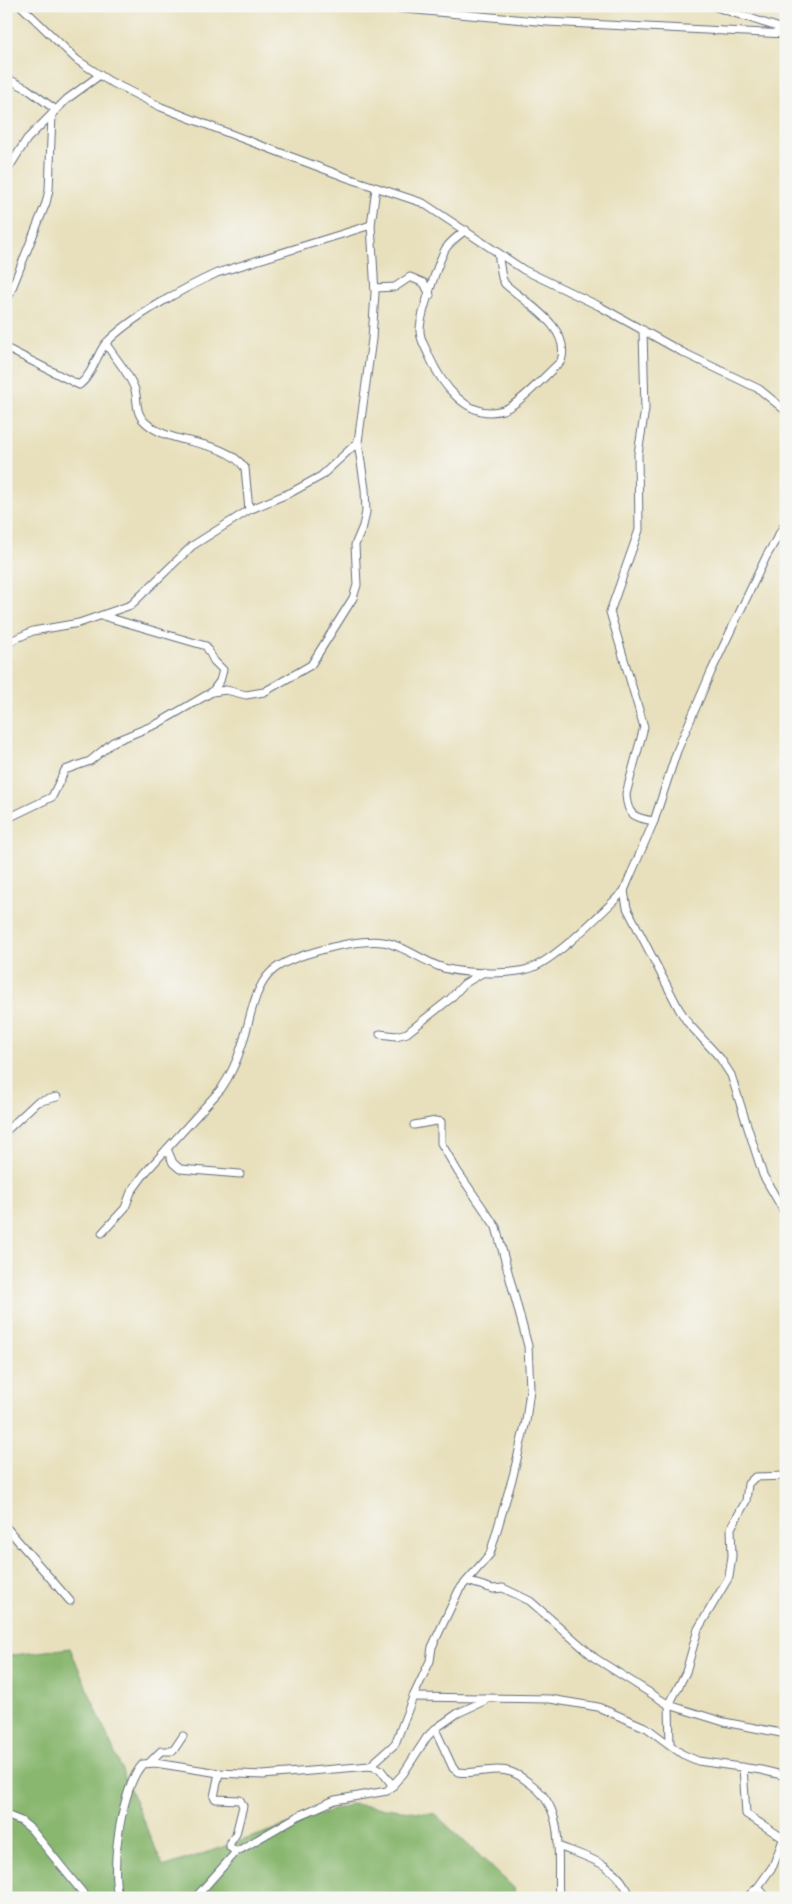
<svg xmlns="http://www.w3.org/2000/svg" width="792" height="1904" font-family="'IM FELL French Canon',serif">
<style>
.forest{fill:#89b770;stroke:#527367}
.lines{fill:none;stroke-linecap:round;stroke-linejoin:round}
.minor-casing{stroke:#636d7f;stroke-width:9}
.minor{stroke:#fff;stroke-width:7}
</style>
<rect width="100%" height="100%" fill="#f6f6f2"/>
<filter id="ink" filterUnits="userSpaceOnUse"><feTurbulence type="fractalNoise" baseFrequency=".02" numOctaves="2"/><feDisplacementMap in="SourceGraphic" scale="10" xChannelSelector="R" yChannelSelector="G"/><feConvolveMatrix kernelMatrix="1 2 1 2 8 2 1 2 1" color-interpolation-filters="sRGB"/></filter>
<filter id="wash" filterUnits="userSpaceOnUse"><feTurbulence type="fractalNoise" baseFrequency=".0096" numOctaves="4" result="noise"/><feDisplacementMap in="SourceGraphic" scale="20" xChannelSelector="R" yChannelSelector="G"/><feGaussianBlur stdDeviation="1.12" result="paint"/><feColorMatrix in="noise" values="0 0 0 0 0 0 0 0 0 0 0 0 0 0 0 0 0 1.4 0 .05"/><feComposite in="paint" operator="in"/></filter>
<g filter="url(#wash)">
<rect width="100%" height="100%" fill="#e8e0bc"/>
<polygon class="forest" points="70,1648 163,1867 351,1804 435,1814 514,1888 515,1898 6,1898 6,1656"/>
</g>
<g filter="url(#ink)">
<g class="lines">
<defs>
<g id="minor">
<polyline points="21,6 77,60 109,81 161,107 241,138 348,178 423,203 524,270 599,306 682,352 759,389 786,411"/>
<polyline points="372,6 547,22 786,34"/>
<polyline points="713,6 786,30"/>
<polyline points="6,78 26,88 56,110"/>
<polyline points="6,172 27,139 67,99 100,75"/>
<path d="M466,230C459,235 451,241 446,248C439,259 419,319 420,331C420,340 426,348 429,356C441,383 467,421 503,410C518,406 548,373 561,361C572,328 526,303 505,284L502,278L498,253"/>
<polyline points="375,288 395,287 410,277 424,283 430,295"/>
<polyline points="6,303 46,203 49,190 52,114"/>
<path d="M643,330L645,409L638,454L639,530L610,612L644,727L626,794C627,816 635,818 654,821"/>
<path d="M106,344C115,358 130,374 135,390C138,401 135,413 145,422C171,447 222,437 245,468L249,510"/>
<path d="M6,348L79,385C92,376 96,355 106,343C131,317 184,288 217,273L371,225"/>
<polyline points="786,522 766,557 711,672 677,751 654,821 628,881 624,891 627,908 679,1009 688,1023 720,1058 731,1075 763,1175 786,1215"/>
<polyline points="103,616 206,646 214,661 223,670 220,681 212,692"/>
<polyline points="6,643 33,631 79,623 131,605 192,546 249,510 292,492 321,476 358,442"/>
<polyline points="6,819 52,797 65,770 90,761 113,742 157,724 212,692 226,690 246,695 264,692 311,665 353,598 357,585 355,545 363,526 366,512 365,489 358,442 372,339 375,293 371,225 376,188"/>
<polyline points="380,1034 396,1036 407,1033 450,999 464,984 484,972"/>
<polyline points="6,1131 37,1102 57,1097"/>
<polyline points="167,1149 173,1163 180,1169 240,1174"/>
<path d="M102,1233L125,1208L131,1192L145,1173L221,1089C230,1076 237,1061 242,1045C250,1022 253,989 271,972C288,955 359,938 383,942C402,945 420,959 438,966C457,974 508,975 528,969C554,962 603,911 624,891"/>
<polyline points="6,1527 70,1601"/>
<polyline points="467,1581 493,1589 503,1588 530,1601 595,1658 669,1705 724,1722 786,1734"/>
<polyline points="413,1697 550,1699 598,1707 647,1728 682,1754 698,1761 761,1770 786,1776"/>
<path d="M435,1729L453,1768L458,1772C475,1775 495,1766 511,1772C517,1774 523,1778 528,1782C568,1808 556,1856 559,1898"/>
<polyline points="670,1744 669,1705 686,1672 698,1629 729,1577 732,1556 731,1528 746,1501 748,1484 755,1477 786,1476"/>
<polyline points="149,1763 161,1751 173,1751 183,1736"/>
<polyline points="370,1766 395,1744 413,1697 430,1661 432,1647 459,1590 490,1554 513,1476 526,1421 530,1389 528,1346 496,1227 458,1172 441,1143 441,1122 436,1121 414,1125"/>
<polyline points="743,1767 746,1814 786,1840"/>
<polyline points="219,1773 214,1797 216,1799 240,1800 243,1806 236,1834 230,1843 230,1847 236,1852"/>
<polyline points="6,1815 21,1821 31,1829 87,1898"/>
<path d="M558,1846C589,1858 618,1864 631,1898"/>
<polyline points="758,1887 767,1898"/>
<path d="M119,1898C109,1871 122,1784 143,1764L155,1763L219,1773L263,1775L370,1766L380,1769L393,1786"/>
<polyline points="195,1898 236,1852 298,1816 335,1800 387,1791 403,1774 427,1737 435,1729 458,1713 484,1701"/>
<polyline points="746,1898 758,1887 773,1866 786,1832"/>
<polyline points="781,1898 786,1895"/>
</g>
</defs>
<use href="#minor" class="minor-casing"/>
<use href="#minor" class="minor"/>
</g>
</g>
<rect width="792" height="1904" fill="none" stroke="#f6f6f2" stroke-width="25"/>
</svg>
